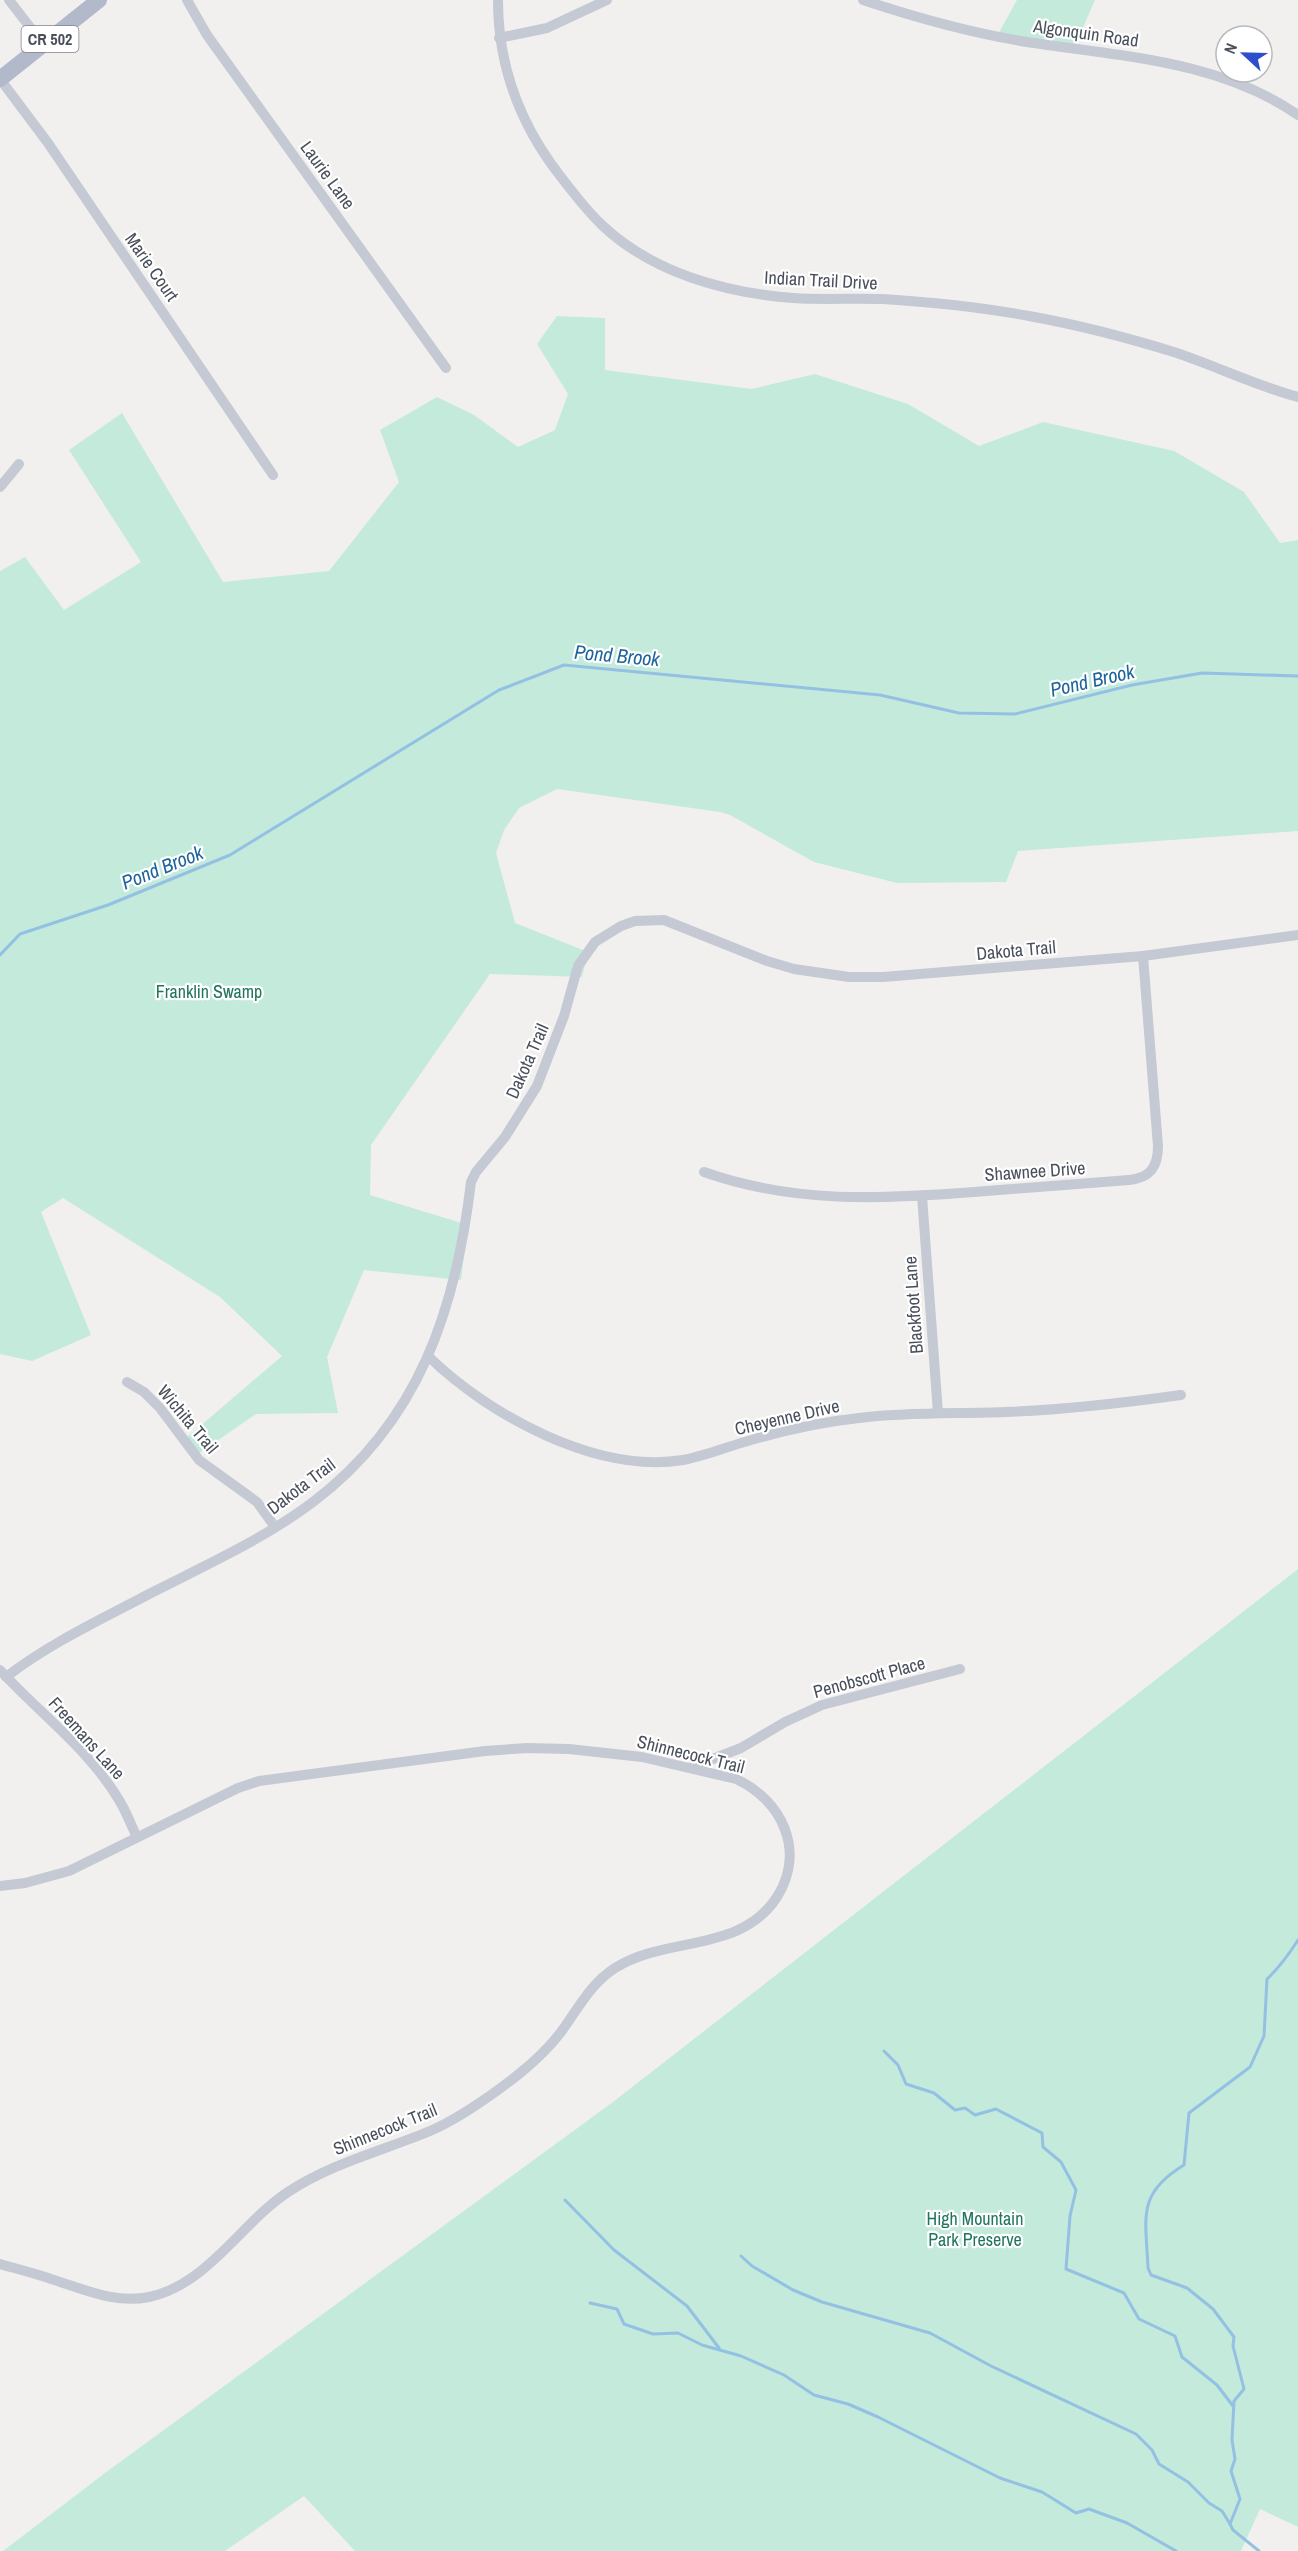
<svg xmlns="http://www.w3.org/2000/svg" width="1298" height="2551" font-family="'Archivo Narrow',sans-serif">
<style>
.green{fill:#c3eadb}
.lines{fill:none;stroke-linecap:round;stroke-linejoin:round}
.stream{stroke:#94c1e3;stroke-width:3}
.street{stroke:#c4c9d3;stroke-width:10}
.primary{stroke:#b2b9cb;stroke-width:16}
.labels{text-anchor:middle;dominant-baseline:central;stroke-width:4.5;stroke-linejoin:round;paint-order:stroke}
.shield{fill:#fff;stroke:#80848c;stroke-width:1.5}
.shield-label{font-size:16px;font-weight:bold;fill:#494f5b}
.street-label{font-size:18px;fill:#494f5b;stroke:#fff}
.park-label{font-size:18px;fill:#21755e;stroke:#fff}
.water-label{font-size:20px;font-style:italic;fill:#1c649b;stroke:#fff}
</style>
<rect width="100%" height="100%" fill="#f2f0ef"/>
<g class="green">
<polygon points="1017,0 1095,0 1075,46 997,36"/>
<polygon points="557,316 605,318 605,370 752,389 815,374 908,404 979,446 1043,422 1174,451 1244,492 1280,543 1298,540 1298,831 1018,851 1006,882 897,883 814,862 730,815 720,812 557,789 519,808 504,830 496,853 515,923 588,952 582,977 490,974 371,1145 370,1195 468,1225 461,1280 364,1270 327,1357 338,1413 256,1414 198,1454 185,1439 282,1356 220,1297 63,1198 41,1212 91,1335 32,1361 0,1354 0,571 25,557 64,610 141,562 69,450 122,413 223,582 329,571 399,482 380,430 437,397 474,415 518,447 555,430 568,394 537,344"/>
<polygon points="1298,1569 1298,2527 1260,2509 1241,2551 355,2551 304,2496 225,2551 3,2551 105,2473 613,2102"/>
</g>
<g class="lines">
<g class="stream">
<polyline points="0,955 20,934 108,905 230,855 499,690 564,665 880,695 959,713 1015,714 1132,685 1202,673 1298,676"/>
<polyline points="884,2051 898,2065 906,2084 934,2093 955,2110 965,2108 975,2115 996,2109 1042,2133 1043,2147 1061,2162 1076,2190 1070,2216 1066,2269 1124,2293 1139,2319 1175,2336 1182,2357 1217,2385 1233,2406"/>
<polyline points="565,2200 614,2250 687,2306 719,2348"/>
<polyline points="741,2256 752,2266 793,2290 822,2302 930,2333 991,2366 1136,2434 1152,2450 1159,2464 1188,2482 1209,2503 1222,2511 1230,2524"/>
<polyline points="590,2303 617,2309 624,2324 653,2334 678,2333 702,2345 741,2356 784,2375 814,2395 848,2404 878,2417 1000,2478 1042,2492 1076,2513 1089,2509 1127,2523 1176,2551"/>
<path d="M1259,2551L1233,2530L1230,2524L1240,2499L1231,2471L1235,2459L1232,2440L1234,2401L1244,2389L1233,2346L1234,2337L1213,2309L1187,2288L1151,2275L1148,2268C1146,2218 1136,2194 1184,2165L1189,2113L1250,2067L1264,2036L1267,1979C1280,1967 1289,1954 1298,1940"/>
</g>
<g class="street">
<polyline points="9,0 43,44"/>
<polyline points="187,0 207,35 446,368"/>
<path d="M498,0C498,67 520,125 561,177C574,194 587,211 603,226C653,273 726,293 793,298C823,300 852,298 882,299C931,302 980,307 1029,316C1079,325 1129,338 1177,353C1218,367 1257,386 1298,397"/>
<path d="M863,0C917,18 971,33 1027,42C1118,56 1219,60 1298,115"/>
<polyline points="499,38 547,28 607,0"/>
<polyline points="0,79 48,143 273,475"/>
<polyline points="0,487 19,464"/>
<path d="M704,1172C795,1204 880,1199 974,1192C1026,1188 1077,1184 1129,1180C1150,1178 1158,1167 1158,1146L1143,956"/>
<polyline points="922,1196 938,1413"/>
<path d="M429,1357C489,1415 596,1474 683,1460C705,1456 726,1447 748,1441C785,1430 822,1422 859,1418C908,1412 956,1414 1005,1412C1064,1410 1123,1403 1181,1395"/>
<polyline points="127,1382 144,1392 160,1408 199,1460 257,1502 275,1527"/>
<path d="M0,1670C39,1713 89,1749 119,1800C126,1811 131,1825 137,1837"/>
<path d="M6,1677C50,1643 102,1619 151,1593C206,1565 264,1539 313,1502C419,1422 456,1309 471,1182L476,1172L505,1137L537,1086L564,1016L578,966L595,942L621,926L635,921L664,920L767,961L794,969L849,977H883L1143,956L1298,935"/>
<polyline points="692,1767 741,1748 785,1722 822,1705 960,1669"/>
<path d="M0,1886L25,1883L69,1871L238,1788L259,1781L485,1751L527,1748L569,1749L642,1757L736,1779C782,1800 806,1851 777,1897C740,1954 667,1935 615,1968C590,1984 578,2009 561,2032C549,2048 535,2061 519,2074C492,2095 462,2117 430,2131C382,2151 332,2163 288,2192C241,2223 207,2285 149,2297C114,2304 84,2289 51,2279C34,2273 17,2269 0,2264"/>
</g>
<polyline class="primary" points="0,79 99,0"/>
</g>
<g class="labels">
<rect class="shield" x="21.5" y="26" width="57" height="26" rx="4.5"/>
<g class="shield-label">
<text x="50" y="39">CR 502</text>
</g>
<g class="street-label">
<text transform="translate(1086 33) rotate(8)">Algonquin Road</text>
<text transform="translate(328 175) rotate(54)">Laurie Lane</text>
<text transform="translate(152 267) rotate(55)">Marie Court</text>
<text transform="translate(821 280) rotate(3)">Indian Trail Drive</text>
<text transform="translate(1016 950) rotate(-5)">Dakota Trail</text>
<text transform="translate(527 1061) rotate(-66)">Dakota Trail</text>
<text transform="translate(1035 1171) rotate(-4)">Shawnee Drive</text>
<text transform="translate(913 1305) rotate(-94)">Blackfoot Lane</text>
<text transform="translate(787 1417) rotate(-13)">Cheyenne Drive</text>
<text transform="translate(188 1419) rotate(50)">Wichita Trail</text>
<text transform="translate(301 1486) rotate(-37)">Dakota Trail</text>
<text transform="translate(869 1677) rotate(-15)">Penobscott Place</text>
<text transform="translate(87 1738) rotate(48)">Freemans Lane</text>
<text transform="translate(691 1754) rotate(14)">Shinnecock Trail</text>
<text transform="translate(385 2129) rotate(-22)">Shinnecock Trail</text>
</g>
<g class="park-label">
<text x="209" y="991">Franklin Swamp</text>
<text x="975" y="2218">High Mountain<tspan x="975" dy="21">Park Preserve</tspan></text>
</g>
<g class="water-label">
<text transform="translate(617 655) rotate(5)">Pond Brook</text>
<text transform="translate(1092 680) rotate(-13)">Pond Brook</text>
<text transform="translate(162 867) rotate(-22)">Pond Brook</text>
</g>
</g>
<g transform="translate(1244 54) rotate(292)"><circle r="28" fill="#ffffff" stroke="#b6b9bd" stroke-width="1.5"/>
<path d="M0-4.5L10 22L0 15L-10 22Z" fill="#2d4fce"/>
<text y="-9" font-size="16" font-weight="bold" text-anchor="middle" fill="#494f5b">N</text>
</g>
</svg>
